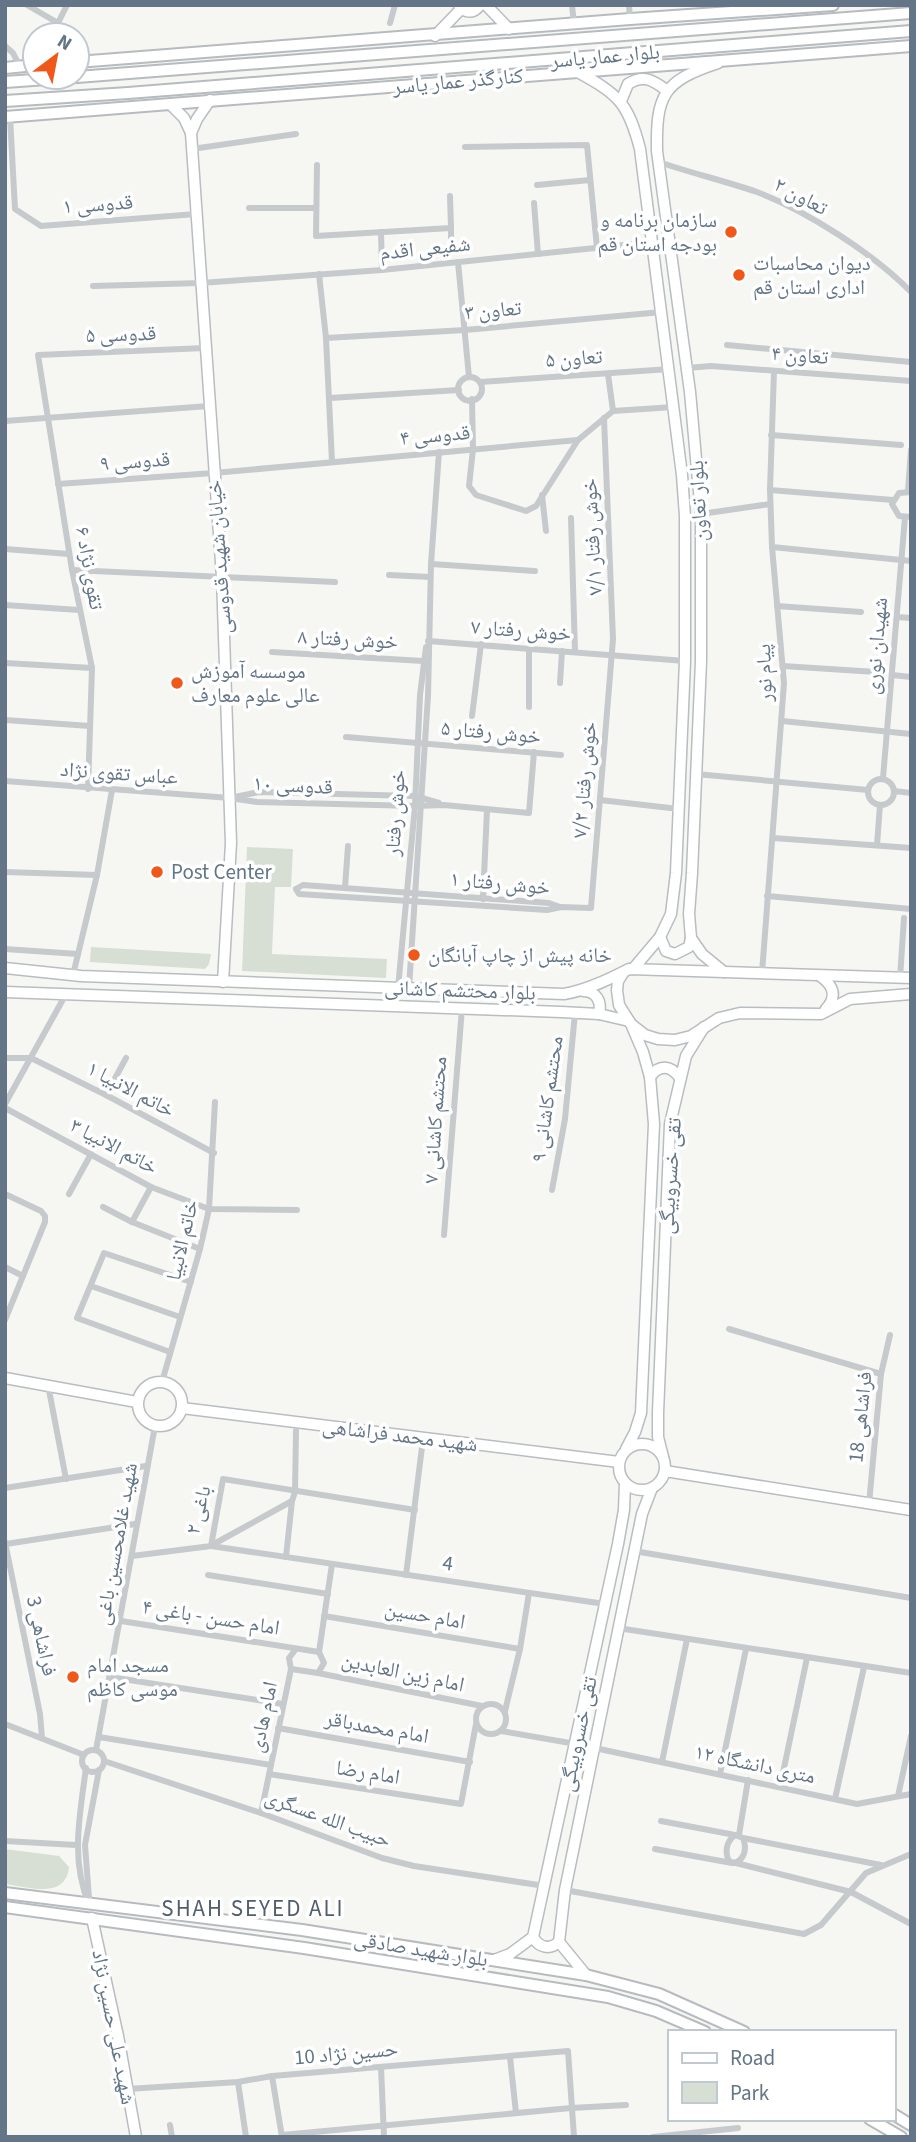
<svg xmlns="http://www.w3.org/2000/svg" width="916" height="2142" font-family="'Source Sans 3','Noto Naskh Arabic',sans-serif">
<style>
.green{fill:#d7dfd4}
.lines{fill:none;stroke-linecap:round;stroke-linejoin:round}
.secondary-casing{stroke:#b8bdc2;stroke-width:13}
.primary-casing{stroke:#b7bbbf;stroke-width:14}
.street{stroke:#c6cacd;stroke-width:6}
.secondary{stroke:#fff;stroke-width:10}
.primary{stroke:#fff;stroke-width:10}
.poi-dot{fill:#f05719;stroke:#fff;stroke-width:2.5}
.labels{text-anchor:middle;dominant-baseline:central;stroke-width:7;stroke-linejoin:round;paint-order:stroke}
.street-label{font-size:21px;fill:#637586;stroke:#fff}
.poi-label{font-size:21px;fill:#637586;stroke:#fff;text-anchor:start}
.neighbourhood-label{font-size:23px;letter-spacing:2px;fill:#525e6b;stroke:#fff}
</style>
<rect width="100%" height="100%" fill="#f6f7f3"/>
<g class="green">
<polygon points="247,847 293,849 291,887 275,887 272,954 387,959 386,978 242,971"/>
<polygon points="91,947 211,954 209,964 205,969 90,962"/>
<path d="M5,1849L59,1856L69,1867C66,1900 28,1887 5,1884Z"/>
</g>
<g class="lines">
<defs>
<g id="secondary">
<polyline points="486,5 509,29"/>
<path d="M461,9C469,13 474,13 480,5"/>
<polyline points="435,36 461,9 459,5"/>
<path d="M718,63C663,81 656,95 657,151L690,392L701,514V661L692,873L689,914L691,938L702,954L724,972"/>
<path d="M576,71C618,94 628,102 640,149L682,475L685,516V661L676,873L671,914L660,937L633,969"/>
<polyline points="210,100 197,119 191,133 222,577 231,843 223,982"/>
<path d="M621,101L628,84C643,74 653,80 666,90"/>
<polyline points="170,104 184,118 191,133"/>
<polyline points="660,937 666,951 675,954 689,947 691,938"/>
<path d="M5,968L81,976L564,994C587,990 608,980 629,969L911,978"/>
<polyline points="623,973 618,981 617,990 619,1005 631,1024 643,1052 650,1077 654,1124 641,1413 635,1432 626,1449"/>
<path d="M820,976C833,985 838,996 826,1009"/>
<path d="M583,991C596,991 602,1001 599,1014"/>
<polyline points="5,992 561,1012 599,1014 629,1021"/>
<polyline points="632,1025 645,1035 658,1039 675,1040 691,1036 719,1018 740,1013 821,1014 850,999 911,994"/>
<path d="M650,1077C659,1064 671,1065 680,1078"/>
<polyline points="5,1378 137,1402"/>
<circle cx="160" cy="1404" r="22"/>
<polyline points="182,1408 619,1462"/>
<circle cx="642" cy="1467" r="23"/>
<polyline points="663,1457 658,1437 658,1413 670,1124 686,1056 704,1027"/>
<polyline points="665,1471 911,1510"/>
<polyline points="92,1918 118,2036 136,2137"/>
<path d="M533,1937C539,1948 550,1950 559,1942"/>
<polyline points="494,1960 510,1954 533,1937 618,1544 624,1510 625,1483"/>
<polyline points="586,1975 559,1942 565,1890 642,1514 652,1488"/>
</g>
<g id="primary">
<polyline points="77,62 630,19 833,5"/>
<polyline points="5,68 35,65"/>
<polyline points="77,77 911,13"/>
<polyline points="5,82 76,77"/>
<polyline points="5,101 128,93 911,31"/>
<polyline points="5,117 911,46"/>
<polyline points="5,1893 302,1930 586,1975 659,1994 744,2032"/>
<polyline points="5,1907 304,1948 608,1997 656,2011 705,2032"/>
<polyline points="893,2114 911,2125"/>
<polyline points="870,2119 901,2137"/>
</g>
</defs>
<use href="#secondary" class="secondary-casing"/>
<use href="#primary" class="primary-casing"/>
<g class="street">
<polyline points="27,5 58,23"/>
<polyline points="572,5 574,24"/>
<polyline points="629,5 630,19"/>
<polyline points="390,23 395,5"/>
<polyline points="52,35 67,5"/>
<polyline points="5,46 13,53 20,67"/>
<polyline points="10,117 15,209 41,226 196,214"/>
<polyline points="465,147 587,145 597,248"/>
<polyline points="192,149 296,134"/>
<path d="M659,162C691,173 725,181 757,192C807,211 874,254 911,292"/>
<polyline points="317,165 316,236 451,228 450,196"/>
<polyline points="537,185 590,180"/>
<polyline points="534,203 538,254"/>
<polyline points="249,208 316,208"/>
<polyline points="451,228 451,241"/>
<polyline points="381,232 382,270"/>
<polyline points="458,262 469,377"/>
<polyline points="319,274 326,338 332,462"/>
<polyline points="93,286 201,283 382,270 653,242"/>
<polyline points="326,338 465,330 662,312"/>
<polyline points="727,345 911,362"/>
<polyline points="687,368 711,366 911,381"/>
<circle cx="470" cy="389" r="12"/>
<polyline points="480,382 670,369"/>
<polyline points="330,398 459,390"/>
<polyline points="472,399 473,449 469,486 476,495 526,511 536,506 578,440"/>
<polyline points="613,411 674,407"/>
<polyline points="5,421 209,406"/>
<polyline points="771,435 901,445"/>
<polyline points="58,484 214,473 578,440 613,411 608,374"/>
<polyline points="770,490 893,500"/>
<polyline points="908,491 911,450"/>
<polyline points="911,492 899,493 892,504 899,516 911,517"/>
<polyline points="542,495 546,531"/>
<polyline points="701,514 770,504"/>
<polyline points="571,518 575,652"/>
<polyline points="772,547 911,561"/>
<polyline points="5,549 69,554"/>
<polyline points="431,564 535,571"/>
<polyline points="72,570 335,582"/>
<polyline points="389,575 430,577"/>
<polyline points="5,605 79,610"/>
<polyline points="777,606 861,612"/>
<polyline points="897,617 911,618"/>
<polyline points="428,641 685,661"/>
<polyline points="272,652 423,661"/>
<polyline points="5,663 92,668"/>
<polyline points="783,666 876,672"/>
<polyline points="892,675 911,677"/>
<polyline points="560,683 562,651"/>
<polyline points="529,707 529,648"/>
<polyline points="472,716 481,644"/>
<polyline points="5,720 90,726"/>
<polyline points="782,721 911,734"/>
<polyline points="346,737 561,755"/>
<polyline points="696,774 868,790"/>
<polyline points="883,778 905,517"/>
<circle cx="881" cy="792" r="13"/>
<polyline points="5,781 230,798 257,802 415,806 444,805 529,813 534,752"/>
<polyline points="88,789 92,668 72,570 38,355 205,348"/>
<polyline points="894,791 911,793"/>
<polyline points="235,797 259,792 415,796 439,803"/>
<polyline points="600,800 679,809"/>
<polyline points="773,838 911,848"/>
<polyline points="877,845 880,805"/>
<polyline points="5,872 97,875"/>
<polyline points="345,887 348,846"/>
<polyline points="296,889 299,894 547,910 561,907 591,908 613,639 604,418"/>
<polyline points="296,889 303,885 549,903 560,907"/>
<polyline points="767,896 911,909"/>
<polyline points="483,899 487,810"/>
<polyline points="5,949 78,954"/>
<polyline points="762,973 784,683 772,547 770,490 774,371"/>
<polyline points="73,975 97,875 112,790"/>
<polyline points="900,978 904,918"/>
<polyline points="398,988 415,806 420,695 426,647"/>
<polyline points="409,988 428,696 431,564 439,452"/>
<polyline points="5,1058 31,1058 106,1095 214,1153"/>
<polyline points="106,1095 126,1058"/>
<polyline points="5,1104 66,994"/>
<polyline points="5,1108 151,1187 209,1209 297,1210"/>
<polyline points="552,1190 565,1119 575,1013"/>
<polyline points="5,1194 41,1211 45,1216 45,1222 5,1320"/>
<polyline points="69,1194 91,1154"/>
<polyline points="103,1207 132,1222 200,1249"/>
<polyline points="132,1222 151,1187"/>
<polyline points="444,1235 462,1008"/>
<polyline points="5,1267 23,1276"/>
<polyline points="91,1286 180,1317"/>
<polyline points="729,1329 881,1374"/>
<polyline points="170,1352 77,1318 104,1253 191,1282"/>
<polyline points="162,1382 200,1249 209,1209 215,1102"/>
<polyline points="48,1385 66,1479"/>
<polyline points="5,1488 146,1466"/>
<polyline points="869,1504 881,1374 890,1335"/>
<polyline points="5,1542 40,1714 42,1738"/>
<polyline points="6,1544 135,1524"/>
<polyline points="212,1545 292,1501 295,1492 296,1431"/>
<polyline points="211,1546 605,1604"/>
<polyline points="634,1551 911,1598"/>
<polyline points="132,1556 211,1546 223,1479 415,1510"/>
<polyline points="286,1557 292,1501"/>
<polyline points="208,1575 328,1594"/>
<polyline points="406,1575 423,1439"/>
<polyline points="324,1616 520,1649"/>
<polyline points="121,1621 319,1652 324,1663 318,1673 291,1669 289,1658 296,1649"/>
<polyline points="618,1628 911,1673"/>
<polyline points="319,1652 332,1564"/>
<polyline points="318,1673 482,1706"/>
<polyline points="110,1677 283,1704"/>
<circle cx="491" cy="1719" r="15"/>
<polyline points="505,1711 520,1649 529,1593"/>
<polyline points="5,1724 84,1755"/>
<polyline points="278,1728 470,1762"/>
<polyline points="501,1731 576,1744 857,1804 911,1794"/>
<polyline points="99,1737 271,1765"/>
<polyline points="96,1750 155,1426"/>
<circle cx="93" cy="1761" r="11"/>
<polyline points="104,1761 261,1813 382,1858 414,1866 545,1886"/>
<polyline points="662,1762 687,1639"/>
<path d="M86,1768C80,1814 70,1860 89,1904"/>
<polyline points="269,1774 461,1804 476,1724"/>
<polyline points="720,1774 746,1649"/>
<polyline points="780,1787 807,1658"/>
<polyline points="898,1796 911,1736"/>
<polyline points="835,1799 864,1667"/>
<polyline points="261,1813 291,1669"/>
<polyline points="661,1821 735,1835"/>
<path d="M735,1835L743,1838C747,1848 745,1860 734,1863L729,1861C724,1851 727,1841 735,1835Z"/>
<polyline points="739,1835 748,1780"/>
<polyline points="743,1838 881,1865"/>
<polyline points="5,1841 76,1845"/>
<polyline points="655,1849 732,1863"/>
<polyline points="736,1863 851,1892 911,1924"/>
<polyline points="565,1890 804,1934 821,1925 866,1873 911,1854"/>
<polyline points="89,1898 85,1845 99,1770"/>
<polyline points="510,2057 516,2113"/>
<polyline points="381,2067 384,2137"/>
<polyline points="272,2076 282,2137"/>
<polyline points="238,2082 246,2137"/>
<polyline points="127,2089 238,2082 272,2076 568,2051 574,2137"/>
<polyline points="170,2125 172,2137"/>
<polyline points="282,2135 571,2108 626,2105"/>
<polyline points="653,2137 738,2128"/>
</g>
<use href="#secondary" class="secondary"/>
<use href="#primary" class="primary"/>
</g>
<g class="poi-dot">
<circle cx="731" cy="232" r="7"/>
<circle cx="739" cy="275" r="7"/>
<circle cx="177" cy="683" r="7"/>
<circle cx="157" cy="872" r="7"/>
<circle cx="414" cy="955" r="7"/>
<circle cx="73" cy="1677" r="7"/>
</g>
<g class="labels">
<g class="street-label">
<text transform="translate(605 56) rotate(-5)">بلوار عمار یاسر</text>
<text transform="translate(458 81) rotate(-5)">کنارگذر عمار یاسر</text>
<text transform="translate(801 196) rotate(28)">تعاون ۲</text>
<text transform="translate(98 204) rotate(-4)">قدوسی ۱</text>
<text transform="translate(425 248) rotate(-6)">شفیعی اقدم</text>
<text transform="translate(493 310) rotate(-5)">تعاون ۳</text>
<text transform="translate(121 334) rotate(-2)">قدوسی ۵</text>
<text transform="translate(800 355) rotate(4)">تعاون ۴</text>
<text transform="translate(574 358) rotate(-4)">تعاون ۵</text>
<text transform="translate(435 435) rotate(-5)">قدوسی ۴</text>
<text transform="translate(135 461) rotate(-4)">قدوسی ۹</text>
<text transform="translate(698 501) rotate(-93)">بلوار تعاون</text>
<text transform="translate(592 537) rotate(-93)">خوش رفتار ۷/۱</text>
<text transform="translate(219 557) rotate(-94)">خیابان شهید قدوسی</text>
<text transform="translate(90 568) rotate(80)">تقوی نژاد ۶</text>
<text transform="translate(521 630) rotate(4)">خوش رفتار ۷</text>
<text transform="translate(348 639) rotate(3)">خوش رفتار ۸</text>
<text transform="translate(876 646) rotate(-85)">شهیدان نوری</text>
<text transform="translate(764 673) rotate(-92)">پیام نور</text>
<text transform="translate(491 732) rotate(5)">خوش رفتار ۵</text>
<text transform="translate(119 773) rotate(4)">عباس تقوی نژاد</text>
<text transform="translate(584 780) rotate(-85)">خوش رفتار ۷/۲</text>
<text transform="translate(293 785) rotate(3)">قدوسی ۱۰</text>
<text transform="translate(395 813) rotate(-86)">خوش رفتار</text>
<text transform="translate(500 883) rotate(5)">خوش رفتار ۱</text>
<text transform="translate(460 990) rotate(2)">بلوار محتشم کاشانی</text>
<text transform="translate(131 1089) rotate(28)">خاتم الانبیا ۱</text>
<text transform="translate(547 1099) rotate(-82)">محتشم کاشانی ۹</text>
<text transform="translate(435 1120) rotate(-86)">محتشم کاشانی ۷</text>
<text transform="translate(114 1146) rotate(28)">خاتم الانبیا ۳</text>
<text transform="translate(670 1176) rotate(-86)">تقی خسروبیگی</text>
<text transform="translate(182 1240) rotate(-77)">خاتم الانبیا</text>
<text transform="translate(860 1417) rotate(-84)">فراشاهی 18</text>
<text transform="translate(400 1435) rotate(7)">شهید محمد فراشاهی</text>
<text transform="translate(198 1510) rotate(-76)">باغی ۲</text>
<text transform="translate(116 1544) rotate(-80)">شهید غلامحسین باغی</text>
<text transform="translate(448 1563) rotate(8)">4</text>
<text transform="translate(425 1615) rotate(10)">امام حسین</text>
<text transform="translate(211 1617) rotate(9)">امام حسن - باغی ۴</text>
<text transform="translate(42 1636) rotate(78)">فراشاهی 3</text>
<text transform="translate(403 1672) rotate(12)">امام زین العابدین</text>
<text transform="translate(263 1717) rotate(-78)">امام هادی</text>
<text transform="translate(377 1727) rotate(10)">امام محمدباقر</text>
<text transform="translate(578 1734) rotate(-78)">تقی خسروبیگی</text>
<text transform="translate(755 1764) rotate(12)">۱۲ متری دانشگاه</text>
<text transform="translate(368 1772) rotate(9)">امام رضا</text>
<text transform="translate(328 1818) rotate(20)">حبیب الله عسگری</text>
<text transform="translate(421 1949) rotate(9)">بلوار شهید صادقی</text>
<text transform="translate(114 2027) rotate(79)">شهید علی حسین نژاد</text>
<text transform="translate(346 2053) rotate(-5)">حسین نژاد 10</text>
</g>
<g class="poi-label">
<text x="717" y="220" text-anchor="end">سازمان برنامه و<tspan x="717" dy="24">بودجه استان قم</tspan></text>
<text x="753" y="263">دیوان محاسبات<tspan x="753" dy="24">اداری استان قم</tspan></text>
<text x="191" y="671">موسسه آموزش<tspan x="191" dy="24">عالی علوم معارف</tspan></text>
<text x="171" y="872">Post Center</text>
<text x="428" y="955">خانه پیش از چاپ آبانگان</text>
<text x="87" y="1665">مسجد امام<tspan x="87" dy="24">موسی کاظم</tspan></text>
</g>
<g class="neighbourhood-label">
<text x="253" y="1908">SHAH SEYED ALI</text>
</g>
</g>
<rect width="916" height="2142" fill="none" stroke="#637586" stroke-width="14"/>
<rect x="668" y="2030" width="228" height="91" fill="#ffffff" stroke="#c1c8cf" stroke-width="2"/>
<rect x="682" y="2053" width="35" height="10" fill="#ffffff" stroke="#c1c8cf" stroke-width="2"/>
<text x="730" y="2065" font-size="21" fill="#637586">Road</text>
<rect x="682" y="2082" width="35" height="21" fill="#d7dfd4" stroke="#c1c8cf" stroke-width="2"/>
<text x="730" y="2100" font-size="21" fill="#637586">Park</text>
<g transform="translate(56 56) rotate(32)"><circle r="33" fill="#ffffff" stroke="#c1c8cf" stroke-width="2"/>
<path d="M0-5L12 26L0 18L-12 26Z" fill="#f05719"/>
<text y="-10" font-size="19" font-weight="bold" text-anchor="middle" fill="#637586">N</text>
</g>
</svg>
